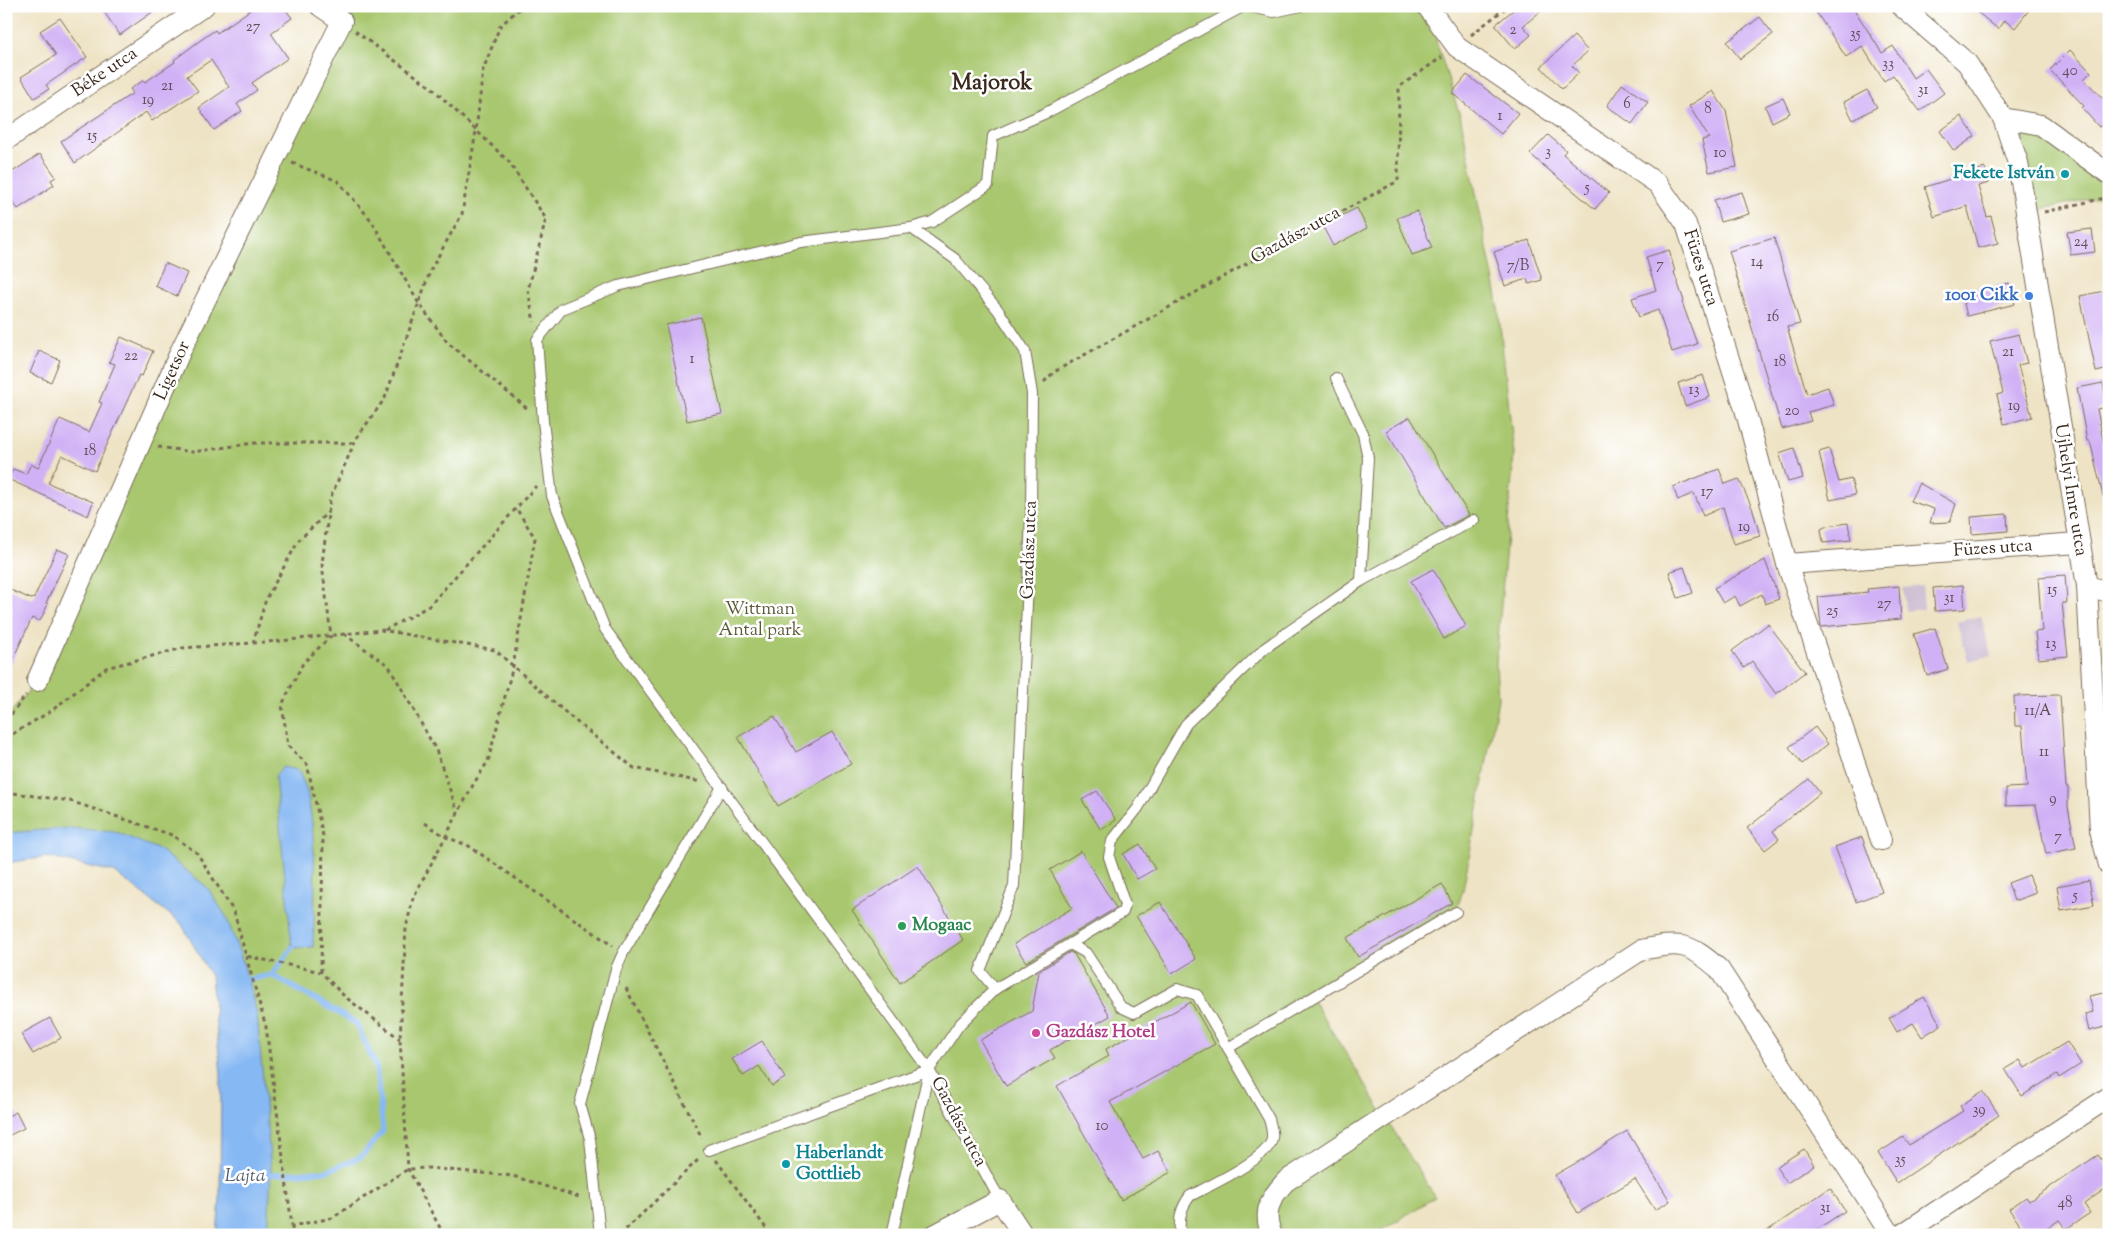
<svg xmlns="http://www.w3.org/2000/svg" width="2115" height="1241" font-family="'Sorts Mill Goudy',serif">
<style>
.industrial{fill:#cdbed2}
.green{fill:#a8c76e;stroke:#727846}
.water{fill:#86b8f3;stroke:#607188}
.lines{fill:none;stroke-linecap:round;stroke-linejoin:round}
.stream{stroke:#86b8f3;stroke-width:5.5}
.building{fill:#d0b1f5}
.lane-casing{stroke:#7a6b58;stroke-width:12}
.street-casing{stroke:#7a6b58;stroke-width:22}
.path{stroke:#7a6b58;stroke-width:3;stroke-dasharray:4 4;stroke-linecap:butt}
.lane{stroke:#fff;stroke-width:10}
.street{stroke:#fff;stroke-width:20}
.culture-dot{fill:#0f9aa8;stroke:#fff;stroke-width:2}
.shop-dot{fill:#3f7fe0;stroke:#fff;stroke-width:2}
.leisure-dot{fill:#2e9e5b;stroke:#fff;stroke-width:2}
.hotel-dot{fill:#d1479c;stroke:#fff;stroke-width:2}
.labels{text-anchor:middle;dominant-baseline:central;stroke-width:5;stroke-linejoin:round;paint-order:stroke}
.number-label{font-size:15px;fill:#604c54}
.street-label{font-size:18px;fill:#3b2a1e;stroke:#fff}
.culture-label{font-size:18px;font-weight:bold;fill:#0d838f;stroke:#fff;text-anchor:end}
.shop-label{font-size:18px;font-weight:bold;fill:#366cbe;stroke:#fff;text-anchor:end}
.park-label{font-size:18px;fill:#5c5936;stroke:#fff}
.leisure-label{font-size:18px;font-weight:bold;fill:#27864d;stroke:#fff;text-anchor:start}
.hotel-label{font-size:18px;font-weight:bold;fill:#b23c85;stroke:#fff;text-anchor:start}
.water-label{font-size:19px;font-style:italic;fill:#555c69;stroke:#fff}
.district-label{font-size:22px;font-weight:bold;fill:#3b2a1e;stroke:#fff}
</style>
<rect width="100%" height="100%" fill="#fff"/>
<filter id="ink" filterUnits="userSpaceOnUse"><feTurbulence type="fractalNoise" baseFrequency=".02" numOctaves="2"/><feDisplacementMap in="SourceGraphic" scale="10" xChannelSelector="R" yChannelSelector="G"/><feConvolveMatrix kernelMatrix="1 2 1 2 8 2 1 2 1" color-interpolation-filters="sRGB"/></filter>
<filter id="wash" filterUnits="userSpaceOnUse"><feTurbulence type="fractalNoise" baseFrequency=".0096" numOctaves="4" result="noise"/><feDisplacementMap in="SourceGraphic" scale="20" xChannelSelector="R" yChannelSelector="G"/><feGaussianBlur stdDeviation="1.12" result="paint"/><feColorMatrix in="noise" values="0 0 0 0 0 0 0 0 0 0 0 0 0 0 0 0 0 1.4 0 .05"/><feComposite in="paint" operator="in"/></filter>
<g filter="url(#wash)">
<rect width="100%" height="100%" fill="#eee3c4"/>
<g class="industrial">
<polygon points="1922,586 1924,609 1905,611 1903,588"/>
<polygon points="1981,616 1991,656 1968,661 1957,622"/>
</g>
<g class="green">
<polygon points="357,6 1425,6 1461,119 1497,297 1514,454 1496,663 1498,699 1463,890 1456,912 1312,999 1435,1197 1374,1235 1023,1235 1000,1200 934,1235 235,1235 237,1092 203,935 148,868 6,850 6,718 37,681 342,21"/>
<polygon points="2036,129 2109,180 2109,195 2037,210 2022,143 2023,135"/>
</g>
<g class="water">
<path d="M283,767L298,770C301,777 305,784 307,791C317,838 315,900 313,947L292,948L275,776Z"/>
<polygon points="69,828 116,832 160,850 207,887 226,916 243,962 257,1014 271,1169 268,1235 217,1235 220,1199 221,1074 211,976 181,923 114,872 47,857 6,863 6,833"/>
</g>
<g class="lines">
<g class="stream">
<polyline points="272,975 292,948"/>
<polyline points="241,981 272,975 356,1023 376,1066 383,1131 361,1157 327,1171 265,1175"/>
</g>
</g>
<g id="blocks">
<g class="building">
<polygon points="100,6 161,6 120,35"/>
<polygon points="256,6 283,6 292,18 271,33 288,58 252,83 257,90 237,104 242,111 214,130 199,108 229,87 211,60 187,76 198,91 152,121 146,112 75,163 61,141 133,93 130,89 144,80 145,82 175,62 174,60 198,42 215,30 217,33"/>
<polygon points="1518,6 1547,6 1523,26 1531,35 1515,49 1495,25"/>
<polygon points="1812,6 1852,6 1882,53 1893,46 1913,78 1926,69 1944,93 1920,111 1893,75 1884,81 1862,46 1846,57"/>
<polygon points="1970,6 2032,6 2015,28 2004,20 1998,29"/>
<polygon points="1760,17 1773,34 1740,59 1727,42"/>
<polygon points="60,18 87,57 46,85 49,89 34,98 21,77 56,55 40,31"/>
<polygon points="1574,36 1588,51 1572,66 1579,73 1562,89 1541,67"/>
<polygon points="2070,50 2091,72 2084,79 2109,105 2109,119 2099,127 2082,108 2084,106 2050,70"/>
<polygon points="1467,75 1518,113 1501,134 1452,93"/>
<polygon points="1622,84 1648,102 1632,124 1607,106"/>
<polygon points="1867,90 1877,107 1853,120 1844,102"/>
<polygon points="1713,91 1726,111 1737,167 1709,172 1702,140 1709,138 1689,106"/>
<polygon points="1783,98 1790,113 1772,122 1765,106"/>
<polygon points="1961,116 1975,136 1954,151 1940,131"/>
<polygon points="1548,135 1566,150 1563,154 1609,193 1595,209 1530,154"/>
<polygon points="40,154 56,177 51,180 54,185 18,209 6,193 6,176"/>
<polygon points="1985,168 1989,183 1978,186 1987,217 1991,216 1998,243 1978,248 1967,206 1934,217 1925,187"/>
<polygon points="1742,192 1749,214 1720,222 1714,200"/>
<polygon points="1357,208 1367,228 1333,246 1322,225"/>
<polygon points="1417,211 1432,248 1412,255 1397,218"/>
<polygon points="2092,229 2095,252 2071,255 2067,232"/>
<polygon points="1774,238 1800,324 1787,327 1807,394 1828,387 1834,405 1808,412 1811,421 1782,429 1729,251"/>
<polygon points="1529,240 1542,280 1529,284 1527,279 1505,286 1494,252"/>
<polygon points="1669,250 1675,272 1674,272 1684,301 1682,302 1697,344 1672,352 1658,310 1639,317 1632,298 1656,290 1646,257"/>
<polygon points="165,263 187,273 177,296 155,286"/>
<polygon points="2009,283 2015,304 1967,316 1962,295"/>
<polygon points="2109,290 2109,369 2096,372 2080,296"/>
<polygon points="701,317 722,414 687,421 666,325"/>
<polygon points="2019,334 2027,363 2018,365 2032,417 2004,424 1997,395 2003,393 1990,341"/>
<polygon points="121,337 153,351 142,376 139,375 95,471 62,455 48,483 93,502 88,516 8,479 13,469 26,474 31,464 38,468 60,419 89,432 102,403 99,402 115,364 109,362"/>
<polygon points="39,351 60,360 51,382 30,373"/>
<polygon points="1703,375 1710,397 1685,406 1678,383"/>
<polygon points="2103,383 2107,407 2097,409 2104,445 2109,444 2109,496 2103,496 2090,441 2087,441 2077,388"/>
<polygon points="1410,417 1469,515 1444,528 1386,431"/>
<polygon points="1794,448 1803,478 1788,482 1779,453"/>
<polygon points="1829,449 1839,482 1851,479 1855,495 1830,500 1819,452"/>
<polygon points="1719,469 1725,484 1739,479 1753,510 1760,536 1734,544 1723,507 1703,516 1694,493 1678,500 1673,487"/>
<polygon points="1919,483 1956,504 1950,522 1930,523 1934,509 1910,501"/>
<polygon points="2007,514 2008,531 1972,534 1971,517"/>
<polygon points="1848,523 1851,540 1823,543 1821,529 1827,526"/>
<polygon points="57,549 69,554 46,603 48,604 40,621 32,618 6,674 6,588 31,599 34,598"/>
<polygon points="1765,560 1779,599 1765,604 1762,594 1740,606 1735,596 1723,603 1714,588"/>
<polygon points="1684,567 1693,593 1678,598 1669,572"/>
<polygon points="1433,569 1466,626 1444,639 1411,581"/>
<polygon points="2065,575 2067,603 2062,603 2068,656 2038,659 2035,632 2042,631 2038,577"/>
<polygon points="1963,585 1965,609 1935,611 1933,588"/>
<polygon points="1899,586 1901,619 1821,627 1818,597 1868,592 1867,589"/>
<polygon points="1768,624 1805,672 1776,694 1752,661 1744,668 1732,651"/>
<polygon points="1935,628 1948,669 1927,676 1914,634"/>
<polygon points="2060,695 2066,787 2068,787 2068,807 2076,848 2046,854 2036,805 2006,806 2006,788 2027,787 2022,726 2015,726 2014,696"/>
<polygon points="774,716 796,752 832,732 851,764 778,806 738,737"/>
<polygon points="1815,727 1828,744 1802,764 1789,747"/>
<polygon points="1809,779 1820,793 1773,831 1779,839 1765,850 1747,828"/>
<polygon points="1097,791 1116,820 1101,830 1082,800"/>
<polygon points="1862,837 1882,892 1856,902 1835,847"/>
<polygon points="1140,844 1155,869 1137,879 1123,854"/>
<polygon points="1081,851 1116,908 1026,962 1014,944 1072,908 1050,870"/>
<polygon points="918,866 963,940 900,983 852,910"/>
<polygon points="2029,875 2036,893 2014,901 2008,883"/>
<polygon points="2089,880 2094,905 2061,911 2057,886"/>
<polygon points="1442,884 1452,903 1358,957 1347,938"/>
<polygon points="1160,902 1196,959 1172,974 1136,916"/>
<polygon points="1070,952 1074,954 1110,1016 1050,1050 1055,1058 1006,1086 980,1040 1032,1011 1039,971"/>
<polygon points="2109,992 2109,1026 2089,1031 2085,1014 2093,1012 2089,996"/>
<polygon points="1924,997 1941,1025 1922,1037 1913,1023 1897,1032 1889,1018"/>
<polygon points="1191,1002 1215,1044 1110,1102 1143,1159 1158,1151 1171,1172 1121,1200 1057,1086 1109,1056 1106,1049"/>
<polygon points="50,1018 61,1038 33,1054 21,1034"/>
<polygon points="762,1041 785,1078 772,1086 759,1066 743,1076 732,1059"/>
<polygon points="2067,1042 2081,1064 2059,1078 2057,1074 2022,1096 2005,1069 2020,1060 2025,1068"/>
<polygon points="1983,1091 1999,1115 1897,1183 1878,1153 1903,1137 1909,1145 1963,1111 1960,1106"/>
<polygon points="16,1112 24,1128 6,1137 6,1117"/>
<polygon points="1627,1131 1670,1201 1655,1210 1635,1179 1578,1213 1555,1175 1583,1159"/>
<polygon points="1804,1149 1814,1165 1787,1183 1776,1167"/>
<polygon points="2098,1155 2109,1170 2109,1186 2084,1204 2090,1213 2066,1229 2059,1220 2038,1235 2027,1235 2009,1209 2026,1197 2029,1201"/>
<polygon points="1830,1188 1845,1211 1808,1235 1761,1235"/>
</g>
</g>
</g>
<g filter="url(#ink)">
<use href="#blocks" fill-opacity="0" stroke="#7a6b58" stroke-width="1"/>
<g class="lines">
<defs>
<g id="lane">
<polyline points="1247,6 1274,12 1301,6"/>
<polyline points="911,228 932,222 988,185 993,136 1046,113 1244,6"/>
<polyline points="1336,378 1363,434 1368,458 1361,581"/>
<polyline points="1070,944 1086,953 1121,1007 1134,1013 1177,989 1197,995 1228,1048"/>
<polyline points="995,989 1123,912 1125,905 1109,857 1112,841 1138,808 1186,724 1265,648 1361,581 1474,520"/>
<polyline points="709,1150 929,1070"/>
<polyline points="600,1235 590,1139 580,1104 616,969 623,953 722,787"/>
<polyline points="892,1235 929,1070 959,1025 995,989 980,971 1014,886 1031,517 1032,394 1025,351 998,310 955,259 911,228 801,242 618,286 562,309 537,340 543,421 552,496 605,629 929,1070 1000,1200"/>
<path d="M1180,1235C1179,1219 1180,1209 1190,1196C1209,1186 1263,1161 1271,1142C1274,1134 1271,1127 1269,1119L1228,1048L1456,912"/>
</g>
<g id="street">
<polyline points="1427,6 1457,47 1658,184 1686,224 1745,409 1787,564 1881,840"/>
<polyline points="1901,6 1967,63 2003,118 2018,163 2087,586 2100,830 2109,865"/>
<polyline points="2003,118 2041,125 2109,174"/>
<polyline points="6,140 204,6"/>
<polyline points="1787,564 2078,543"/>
<polyline points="2087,586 2109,592"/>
<polyline points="37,681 181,350 342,21 320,6"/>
<polyline points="934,1235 1000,1200 1023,1235"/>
<path d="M1272,1235C1262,1212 1270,1198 1286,1181L1641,950C1681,942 1688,942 1719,969L1891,1235"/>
<polyline points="1901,1235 2109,1097"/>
</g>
</defs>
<use href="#lane" class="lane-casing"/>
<use href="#street" class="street-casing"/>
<g class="path">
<polyline points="355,31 432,88 509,162 546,219 528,290 534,322"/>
<polyline points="1471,35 1508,6"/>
<polyline points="292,163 338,181 371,220 418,302 447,342 529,410"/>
<polyline points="2044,212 2109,197"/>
<polyline points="1044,382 1054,372 1280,245 1398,181 1399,87 1442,57"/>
<polyline points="158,447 193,452 254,443 354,443"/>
<polyline points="385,630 429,606 536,486"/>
<polyline points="344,634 389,666 436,750 458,813"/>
<polyline points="253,643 266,599 299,540 328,512"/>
<polyline points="6,721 26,695"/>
<polyline points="6,738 51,711 106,668 183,648 280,641 381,630 495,650 573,719 634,768 701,782"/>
<polyline points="6,792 70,801 172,835 197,853 234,912 246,956 321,972 344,996 400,1039"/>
<polyline points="425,823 446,837 469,846 613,946"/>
<polyline points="246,956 266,1027 292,1226 332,1218 408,1169 429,1168 513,1176 582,1198"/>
<polyline points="321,972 323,836 307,764 288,746 282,705 303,663 331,636 322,564 330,499 356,439 385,398 431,269 462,214 476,131 483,70 500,26 522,6"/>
<polyline points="626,988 702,1138"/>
<polyline points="716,1160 771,1235"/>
<polyline points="292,1226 292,1235"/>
<polyline points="444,1235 408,1169 400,1039 406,928 413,898 473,785 488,761 513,666 535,538 516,508"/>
<polyline points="620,1235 699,1159"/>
</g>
<use href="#lane" class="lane"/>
<use href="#street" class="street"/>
</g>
</g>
<g class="culture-dot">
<circle cx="2065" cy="174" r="5"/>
<circle cx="786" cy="1164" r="5"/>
</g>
<circle class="shop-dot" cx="2029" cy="296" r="5"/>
<circle class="leisure-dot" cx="902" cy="926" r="5"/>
<circle class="hotel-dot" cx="1036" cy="1033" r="5"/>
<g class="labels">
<g class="number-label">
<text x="253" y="27">27</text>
<text x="1513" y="30">2</text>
<text x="1855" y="34">35</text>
<text x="1888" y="64">33</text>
<text x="2070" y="71">40</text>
<text x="167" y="86">21</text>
<text x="1923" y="90">31</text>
<text x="148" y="100">19</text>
<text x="1627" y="104">6</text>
<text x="1708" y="109">8</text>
<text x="1500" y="116">1</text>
<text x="92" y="136">15</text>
<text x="1548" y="152">3</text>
<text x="1720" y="153">10</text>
<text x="1587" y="188">5</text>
<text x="2081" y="242">24</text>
<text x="1757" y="262">14</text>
<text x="1660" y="265">7</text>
<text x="1518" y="266">7/B</text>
<text x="1773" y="317">16</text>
<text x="2008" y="352">21</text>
<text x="131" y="356">22</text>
<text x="692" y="359">1</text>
<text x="1780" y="362">18</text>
<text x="1694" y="390">13</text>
<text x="2014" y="406">19</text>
<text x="1792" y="411">20</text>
<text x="90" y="451">18</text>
<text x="1707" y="492">17</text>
<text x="1744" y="527">19</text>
<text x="2052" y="590">15</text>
<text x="1949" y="598">31</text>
<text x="1884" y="604">27</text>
<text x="1832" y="611">25</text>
<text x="2051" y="644">13</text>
<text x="2038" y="711">11/A</text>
<text x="2044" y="752">11</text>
<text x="2053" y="799">9</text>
<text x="2058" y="837">7</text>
<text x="2075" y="896">5</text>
<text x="1979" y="1110">39</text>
<text x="1102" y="1126">10</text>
<text x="1900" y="1160">35</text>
<text x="2065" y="1203">48</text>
<text x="1825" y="1208">31</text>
</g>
<g class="street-label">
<text transform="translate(105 73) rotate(-34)">Béke utca</text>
<text transform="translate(1296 236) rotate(-29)">Gazdász utca</text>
<text transform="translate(1700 268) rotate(72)">Füzes utca</text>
<text transform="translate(173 371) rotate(-66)">Ligetsor</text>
<text transform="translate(2070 490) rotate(81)">Ujhelyi Imre utca</text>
<text transform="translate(1993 549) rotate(-4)">Füzes utca</text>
<text transform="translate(1030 550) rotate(-88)">Gazdász utca</text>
<text transform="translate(958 1122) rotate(62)">Gazdász utca</text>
</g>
<g class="culture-label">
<text x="2055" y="174">Fekete István</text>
<text x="796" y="1154" text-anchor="start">Haberlandt<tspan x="796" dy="21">Gottlieb</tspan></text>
</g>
<g class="shop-label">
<text x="2019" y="296">1001 Cikk</text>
</g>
<g class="park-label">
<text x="760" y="610">Wittman<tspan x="760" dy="21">Antal park</tspan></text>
</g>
<g class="leisure-label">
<text x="912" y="926">Mogaac</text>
</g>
<g class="hotel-label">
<text x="1046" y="1033">Gazdász Hotel</text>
</g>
<g class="water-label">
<text x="245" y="1176">Lajta</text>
</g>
<g class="district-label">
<text x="992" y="84">Majorok</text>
</g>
</g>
<rect width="2115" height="1241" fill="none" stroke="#fff" stroke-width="25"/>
</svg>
